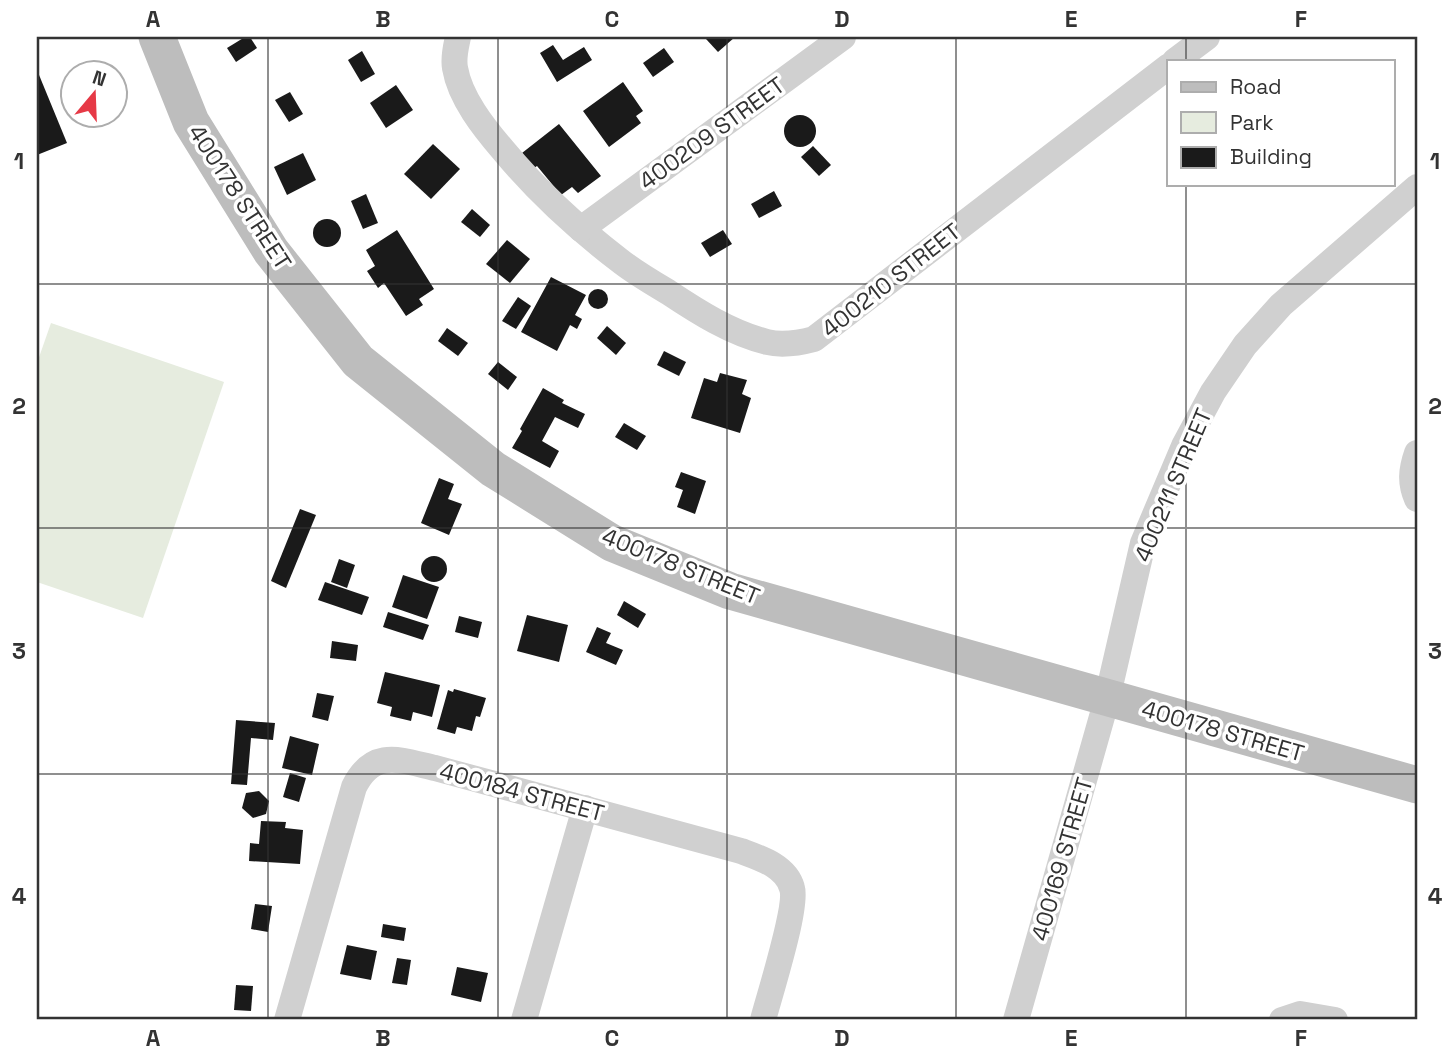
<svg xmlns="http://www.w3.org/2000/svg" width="1454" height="1057" font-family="'Space Grotesk',sans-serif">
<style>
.green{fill:#e6ecdf}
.building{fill:#1a1a1a}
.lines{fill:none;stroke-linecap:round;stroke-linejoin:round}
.street{stroke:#d0d0d0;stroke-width:26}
.secondary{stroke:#bdbdbd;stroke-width:37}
.grid{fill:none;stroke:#333;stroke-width:2;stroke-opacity:0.55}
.labels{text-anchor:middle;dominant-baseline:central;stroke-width:7;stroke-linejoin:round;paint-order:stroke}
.street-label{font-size:23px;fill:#333;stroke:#fff}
.neatline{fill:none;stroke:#333;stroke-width:2.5}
.grid-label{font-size:23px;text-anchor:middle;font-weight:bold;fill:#333}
</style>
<rect width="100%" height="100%" fill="#fff"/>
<polygon class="green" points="51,323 224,382 143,618 37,582 37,363"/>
<g class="building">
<polygon points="245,37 250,37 257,48 236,62 227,48"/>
<polygon points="709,37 735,37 718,52 706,39"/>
<polygon points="553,45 563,60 584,47 592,60 557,82 540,53"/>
<polygon points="664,48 674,62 653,77 643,63"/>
<polygon points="362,51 375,74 361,82 348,60"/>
<polygon points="37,70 67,143 37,155"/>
<polygon points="623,82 643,111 636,116 641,123 609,147 583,111"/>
<polygon points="396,85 413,110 386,128 370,103"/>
<polygon points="290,92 303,114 289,122 275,100"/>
<circle cx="800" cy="131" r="16"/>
<polygon points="559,124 601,176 578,193 572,187 561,195 537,166 534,168 522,153"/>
<polygon points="433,144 460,169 431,199 404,174"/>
<polygon points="813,146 831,165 819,176 801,157"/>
<polygon points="303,153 316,180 287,195 274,167"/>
<polygon points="774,191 782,206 759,218 751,204"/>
<polygon points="366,194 378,223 363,229 351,201"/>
<polygon points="472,209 490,225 480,237 461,222"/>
<circle cx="327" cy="233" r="14"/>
<polygon points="397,230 434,289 419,299 423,305 406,316 384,283 378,288 367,271 375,266 366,250"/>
<polygon points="723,230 732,244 710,257 701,243"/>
<polygon points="507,240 530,259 510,283 486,264"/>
<polygon points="551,277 586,295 575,315 582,319 577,329 570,325 557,351 521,332"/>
<circle cx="598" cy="299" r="10"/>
<polygon points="518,297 531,306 516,329 502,321"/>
<polygon points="607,326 626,343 616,355 597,338"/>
<polygon points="447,328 468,343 458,356 438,341"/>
<polygon points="664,351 686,362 679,376 657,365"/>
<polygon points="498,362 517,377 508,390 488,374"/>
<polygon points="720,373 747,380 742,394 751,398 740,433 691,418 704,378 717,382"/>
<polygon points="543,388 564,400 562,403 585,414 578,428 555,417 542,441 559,451 550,468 512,448 522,431 520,429"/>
<polygon points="624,423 646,436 637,450 615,437"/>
<polygon points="681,472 706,481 695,514 677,507 683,490 675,487"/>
<polygon points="439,478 454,484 448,499 462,504 449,535 421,523"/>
<polygon points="300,509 316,515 286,588 271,581"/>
<circle cx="434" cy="569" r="13"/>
<polygon points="339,559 355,565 347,588 331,582"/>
<polygon points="403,575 439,587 427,619 392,607"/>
<polygon points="325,582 369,597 362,615 318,600"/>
<polygon points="624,601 646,614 638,628 617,615"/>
<polygon points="388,612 429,625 423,640 383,627"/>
<polygon points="527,615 568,625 559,662 517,651"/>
<polygon points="459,616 482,622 478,638 455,632"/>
<polygon points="597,627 611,633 606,643 623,650 616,665 586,652"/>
<polygon points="332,641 358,645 356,661 330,658"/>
<polygon points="385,672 440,685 432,717 413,712 411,721 390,716 392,707 377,703"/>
<polygon points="454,689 486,698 480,717 476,716 472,731 457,727 455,734 437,729 448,690 453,692"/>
<polygon points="317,693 334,696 328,721 312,717"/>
<polygon points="236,720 275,723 273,740 251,738 247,785 231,784"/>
<polygon points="290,736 319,744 312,775 282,768"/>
<polygon points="290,773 306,778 299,802 283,797"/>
<polygon points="259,791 269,801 266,814 253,818 242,808 246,793"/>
<polygon points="261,821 286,822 285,828 303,830 300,864 249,861 250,843 259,844"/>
<polygon points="255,904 272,906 268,932 251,929"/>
<polygon points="383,924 406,928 404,941 381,937"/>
<polygon points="347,945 377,951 371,980 340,974"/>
<polygon points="397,958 411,960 407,985 392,983"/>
<polygon points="457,967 488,973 481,1002 451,995"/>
<polygon points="236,985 253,986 251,1011 234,1010"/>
</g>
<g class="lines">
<g class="street">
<path d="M458,37C456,47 453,57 455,68C460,98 484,128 503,150C537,191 576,227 619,260C634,272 651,282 668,292C698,312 731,333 767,342C783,346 799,343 814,339L1169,66"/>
<polyline points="1175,61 1207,37"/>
<polyline points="581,229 843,37"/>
<path d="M1417,453C1411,470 1410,483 1417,499"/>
<path d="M287,1020L354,787C373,748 400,760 435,768L741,851C760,858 786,866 792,888C798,906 769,997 763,1020"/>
<polyline points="524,1020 585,808"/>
<polyline points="1016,1020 1107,699 1143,543 1184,446 1213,392 1245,345 1281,305 1417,187"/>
<polyline points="1282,1020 1300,1014 1335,1020"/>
</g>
<polyline class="secondary" points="157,37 191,122 271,251 358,361 493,469 612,543 730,591 1417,785"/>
</g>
<path class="grid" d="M268,37V1020M498,37V1020M727,37V1020M956,37V1020M1186,37V61M1186,184V1020M37,284H1417M37,528H1417M37,774H1417"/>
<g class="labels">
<g class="street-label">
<text transform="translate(712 133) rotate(-36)">400209 STREET</text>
<text transform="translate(240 197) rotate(57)">400178 STREET</text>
<text transform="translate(891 280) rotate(-38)">400210 STREET</text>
<text transform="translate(1173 485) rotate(-67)">400211 STREET</text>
<text transform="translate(681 566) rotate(22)">400178 STREET</text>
<text transform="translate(1223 731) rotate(16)">400178 STREET</text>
<text transform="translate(522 792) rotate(15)">400184 STREET</text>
<text transform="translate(1062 859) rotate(-74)">400169 STREET</text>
</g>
</g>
<rect width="1454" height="1057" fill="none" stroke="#ffffff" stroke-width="77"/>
<rect x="1167" y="60" width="228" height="126" fill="#ffffff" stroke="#adadad" stroke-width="2"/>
<rect x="1181" y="82" width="35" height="10" fill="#bdbdbd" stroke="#adadad" stroke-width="2"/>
<text x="1230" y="94" font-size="21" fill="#333333">Road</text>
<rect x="1181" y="112" width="35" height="21" fill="#e6ecdf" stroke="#adadad" stroke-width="2"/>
<text x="1230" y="130" font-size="21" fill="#333333">Park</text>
<rect x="1181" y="147" width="35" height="21" fill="#1a1a1a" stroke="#adadad" stroke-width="2"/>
<text x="1230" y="164" font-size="21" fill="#333333">Building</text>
<g transform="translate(94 94) rotate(19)"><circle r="33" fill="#ffffff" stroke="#adadad" stroke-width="2"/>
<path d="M0-5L12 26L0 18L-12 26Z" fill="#e63946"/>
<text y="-10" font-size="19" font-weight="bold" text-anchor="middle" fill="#333333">N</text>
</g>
<rect x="38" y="38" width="1378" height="980" class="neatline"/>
<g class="grid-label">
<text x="153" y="27">A</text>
<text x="383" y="27">B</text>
<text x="612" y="27">C</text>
<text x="842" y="27">D</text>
<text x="1071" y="27">E</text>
<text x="1301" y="27">F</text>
<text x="19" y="169">1</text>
<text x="1435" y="169">1</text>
<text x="19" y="414">2</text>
<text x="1435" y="414">2</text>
<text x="19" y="659">3</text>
<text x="1435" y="659">3</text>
<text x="19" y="904">4</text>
<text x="1435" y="904">4</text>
<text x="153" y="1046">A</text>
<text x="383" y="1046">B</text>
<text x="612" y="1046">C</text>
<text x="842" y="1046">D</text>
<text x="1071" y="1046">E</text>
<text x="1301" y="1046">F</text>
</g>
</svg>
